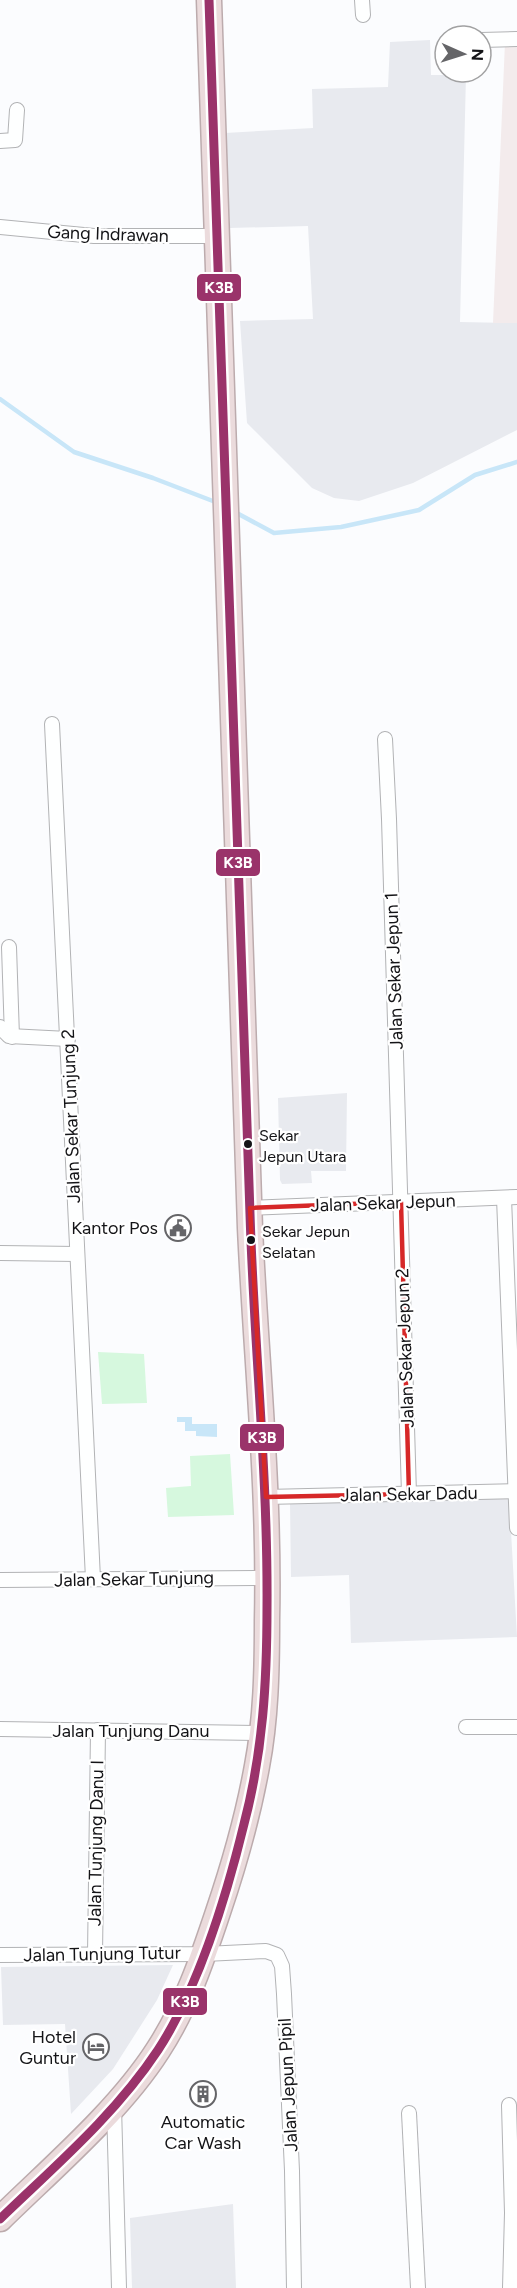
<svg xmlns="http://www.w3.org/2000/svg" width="517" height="2288" font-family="Figtree,sans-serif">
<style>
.built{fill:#e8eaef}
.education{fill:#f3ebec}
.green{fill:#d6f8de}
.water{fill:#c8e6f8}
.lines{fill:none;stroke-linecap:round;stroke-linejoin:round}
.stream{stroke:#c8e6f8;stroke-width:4.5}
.street-casing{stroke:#b2b3b5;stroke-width:16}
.highway-casing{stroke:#bcabad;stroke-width:27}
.street{stroke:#feffff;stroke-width:14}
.highway{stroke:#ebdbdc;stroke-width:24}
.bus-1-casing{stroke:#fff;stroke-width:14}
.bus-1{stroke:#9a336a;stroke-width:9}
.marked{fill:none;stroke:#d62828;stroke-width:4.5;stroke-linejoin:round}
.bus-dot{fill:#141417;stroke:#fff;stroke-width:2}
.labels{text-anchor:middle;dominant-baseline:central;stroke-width:4.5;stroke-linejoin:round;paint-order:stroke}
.bus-label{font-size:16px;fill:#141417;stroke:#fff;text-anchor:start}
.street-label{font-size:18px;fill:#141417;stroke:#fff}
.poi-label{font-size:18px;fill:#141417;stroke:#fff;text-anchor:end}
.line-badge{stroke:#fff;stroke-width:2}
.badge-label{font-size:16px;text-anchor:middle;font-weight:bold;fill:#fff}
</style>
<rect width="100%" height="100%" fill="#fbfcfe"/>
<g class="built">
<polygon points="430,40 431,75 466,75 460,322 517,323 517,430 413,483 359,501 334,498 312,488 247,423 240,321 313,319 308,226 230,228 225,133 313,128 312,89 388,87 390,42"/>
<polygon points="347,1093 346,1171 311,1171 312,1183 282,1184 280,1180 278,1098"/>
<polygon points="509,1496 517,1637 351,1643 349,1575 291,1577 290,1502"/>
<polygon points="173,1965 157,2000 113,2069 71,2114 65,2024 3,2025 1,1967"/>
<polygon points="233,2204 236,2288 132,2288 130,2218"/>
</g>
<polygon class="education" points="505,42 517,42 517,323 493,323"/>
<g class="green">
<polygon points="98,1352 144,1354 147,1403 102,1404"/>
<polygon points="230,1454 234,1515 168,1517 166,1488 191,1486 190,1456"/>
</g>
<polygon class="water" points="177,1417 192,1417 192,1424 217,1424 217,1437 196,1436 196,1431 185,1431 185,1422 177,1422"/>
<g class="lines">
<g class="stream">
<polyline points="0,399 74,452 153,478 218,503"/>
<polyline points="233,511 274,533 341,527 419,510 475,475 517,462"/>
</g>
<defs>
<g id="street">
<polyline points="362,0 363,15"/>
<polyline points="481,40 517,39"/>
<polyline points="0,141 15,140 17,110"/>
<polyline points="0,227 94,236 217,236"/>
<polyline points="52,724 93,1579"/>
<polyline points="385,739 389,819 409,1494"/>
<polyline points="9,947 12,1037"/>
<polyline points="0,1027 9,1036 68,1039"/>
<polyline points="504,1198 517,1528"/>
<polyline points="250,1208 517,1197"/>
<polyline points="0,1253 77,1254"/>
<polyline points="266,1497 516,1491"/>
<polyline points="0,1580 268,1578"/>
<polyline points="466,1727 517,1727"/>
<polyline points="0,1729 261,1733"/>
<polyline points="0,1955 205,1954 266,1951 277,1955 282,1966 284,1994 292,2171 294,2288"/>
<polyline points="95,1955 98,1730"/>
<polyline points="509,2105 512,2213 510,2288"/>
<polyline points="114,2107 119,2288"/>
<polyline points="409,2113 418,2288"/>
</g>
<path id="highway" d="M0,2219C52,2168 119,2111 158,2050C186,2007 202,1960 218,1912C234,1865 248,1816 257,1766C266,1719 267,1669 267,1621C270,1490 256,1359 250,1228L209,0"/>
</defs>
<use href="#street" class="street-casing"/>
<use href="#highway" class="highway-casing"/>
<use href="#street" class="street"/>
<use href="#highway" class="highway"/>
<defs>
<path id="bus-1" d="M0,2219C55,2166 115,2115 158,2050C199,1987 226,1898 244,1824C263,1752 267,1681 267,1607C268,1475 254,1345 250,1214C236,809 223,405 209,0"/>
</defs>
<use href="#bus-1" class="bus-1-casing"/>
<use href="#bus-1" class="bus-1"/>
</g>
<path class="marked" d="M401,1202L409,1494L266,1497L250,1208Z"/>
<defs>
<symbol id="civic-ring" viewBox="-11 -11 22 22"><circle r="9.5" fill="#fff" stroke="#656568" stroke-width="1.5"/><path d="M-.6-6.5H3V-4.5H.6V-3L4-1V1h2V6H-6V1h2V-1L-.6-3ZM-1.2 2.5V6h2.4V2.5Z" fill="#656568"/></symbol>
<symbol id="hotel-ring" viewBox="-11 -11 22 22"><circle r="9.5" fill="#fff" stroke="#656568" stroke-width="1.5"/><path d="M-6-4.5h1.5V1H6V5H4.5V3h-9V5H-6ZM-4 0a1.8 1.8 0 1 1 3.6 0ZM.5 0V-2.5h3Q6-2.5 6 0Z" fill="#656568"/></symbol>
<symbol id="building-ring" viewBox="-11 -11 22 22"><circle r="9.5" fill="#fff" stroke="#656568" stroke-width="1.5"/><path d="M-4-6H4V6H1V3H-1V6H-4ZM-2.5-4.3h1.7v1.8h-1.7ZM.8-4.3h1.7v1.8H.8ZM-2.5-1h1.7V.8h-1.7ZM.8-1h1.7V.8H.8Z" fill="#656568"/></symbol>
</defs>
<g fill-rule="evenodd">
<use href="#civic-ring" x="163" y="1213" width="30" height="30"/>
<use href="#hotel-ring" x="81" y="2032" width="30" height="30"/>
<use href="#building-ring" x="188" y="2079" width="30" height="30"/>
</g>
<g class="bus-dot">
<circle cx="248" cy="1144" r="5"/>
<circle cx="251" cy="1240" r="5"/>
</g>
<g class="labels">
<g class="bus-label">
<text x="259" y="1135">Sekar<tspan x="259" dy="21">Jepun Utara</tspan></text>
<text x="262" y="1231">Sekar Jepun<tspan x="262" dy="21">Selatan</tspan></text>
</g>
<g class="street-label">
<text transform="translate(108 234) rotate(2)">Gang Indrawan</text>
<text transform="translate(394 971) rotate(-92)">Jalan Sekar Jepun 1</text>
<text transform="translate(71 1116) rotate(-92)">Jalan Sekar Tunjung 2</text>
<text transform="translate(383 1203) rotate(-2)">Jalan Sekar Jepun</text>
<text transform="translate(405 1348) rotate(-92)">Jalan Sekar Jepun 2</text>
<text transform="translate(409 1494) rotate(-1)">Jalan Sekar Dadu</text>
<text transform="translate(134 1579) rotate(-1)">Jalan Sekar Tunjung</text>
<text x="131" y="1731">Jalan Tunjung Danu</text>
<text transform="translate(96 1843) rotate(-89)">Jalan Tunjung Danu I</text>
<text transform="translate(102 1954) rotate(-1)">Jalan Tunjung Tutur</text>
<text transform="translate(288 2085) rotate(-93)">Jalan Jepun Pipil</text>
</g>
<g class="poi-label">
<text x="158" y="1228">Kantor Pos</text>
<text x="76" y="2037">Hotel<tspan x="76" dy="21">Guntur</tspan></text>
<text x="203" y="2122" text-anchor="middle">Automatic<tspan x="203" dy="21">Car Wash</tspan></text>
</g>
</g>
<g class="line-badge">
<rect x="196" y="273" width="46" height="29" rx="6" fill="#9a336a"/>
<rect x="215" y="848" width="46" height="29" rx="6" fill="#9a336a"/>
<rect x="239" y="1423" width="46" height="29" rx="6" fill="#9a336a"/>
<rect x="162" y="1987" width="46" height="29" rx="6" fill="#9a336a"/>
</g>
<g class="badge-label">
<text x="219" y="293">K3B</text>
<text x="238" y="868">K3B</text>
<text x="262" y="1443">K3B</text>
<text x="185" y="2007">K3B</text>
</g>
<g transform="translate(463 54) rotate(93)"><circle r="28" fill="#ffffff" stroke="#a1a1a2" stroke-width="1.5"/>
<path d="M0-4.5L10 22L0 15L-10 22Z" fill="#656568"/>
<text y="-9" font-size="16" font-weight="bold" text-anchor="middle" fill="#141417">N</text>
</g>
</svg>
